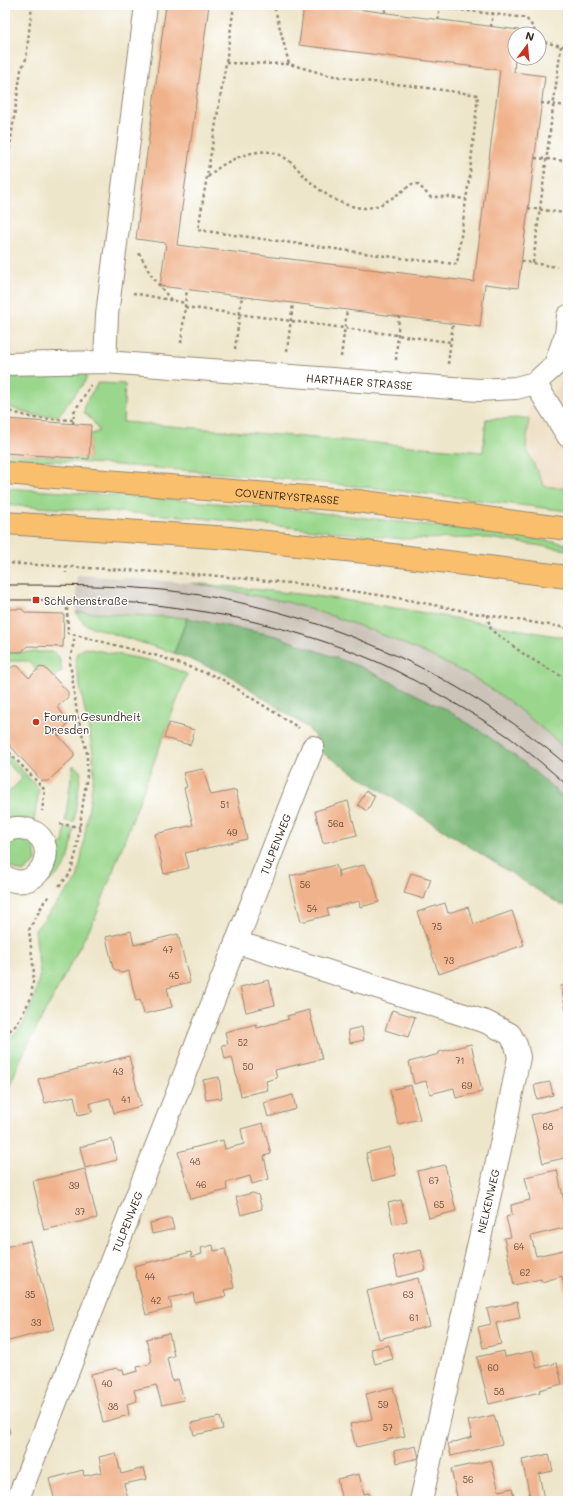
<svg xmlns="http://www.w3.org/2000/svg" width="573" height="1506" font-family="Mali,sans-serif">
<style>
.built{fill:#ebd8ba}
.industrial{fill:#cbc3b8}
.green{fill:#9ad78c;stroke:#6a8055}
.forest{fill:#7bb878;stroke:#5b714b}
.building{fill:#f0b28b}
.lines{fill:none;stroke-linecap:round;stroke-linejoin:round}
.minor-casing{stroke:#948874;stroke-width:24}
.major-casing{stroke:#948874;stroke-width:24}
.path{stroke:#948874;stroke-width:2.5;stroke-dasharray:3 3;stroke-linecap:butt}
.minor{stroke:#fff;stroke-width:22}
.major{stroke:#f9bf6c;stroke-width:22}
.tram{stroke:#3b2a1e;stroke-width:1}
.poi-dot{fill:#c8321e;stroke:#fff;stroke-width:1.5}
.labels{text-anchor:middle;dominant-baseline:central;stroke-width:3;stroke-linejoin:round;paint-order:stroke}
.number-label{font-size:9px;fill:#684c39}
.street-label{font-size:11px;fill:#3b2a1e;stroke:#fff}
.poi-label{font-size:11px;fill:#3b2a1e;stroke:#fff;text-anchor:start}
</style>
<rect width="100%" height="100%" fill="#fff"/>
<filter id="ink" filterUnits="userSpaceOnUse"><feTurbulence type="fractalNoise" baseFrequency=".025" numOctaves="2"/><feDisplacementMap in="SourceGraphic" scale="8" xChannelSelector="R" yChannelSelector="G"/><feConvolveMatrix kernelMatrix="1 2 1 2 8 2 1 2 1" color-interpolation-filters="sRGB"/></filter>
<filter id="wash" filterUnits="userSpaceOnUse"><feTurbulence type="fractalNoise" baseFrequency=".012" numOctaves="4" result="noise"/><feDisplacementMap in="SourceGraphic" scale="16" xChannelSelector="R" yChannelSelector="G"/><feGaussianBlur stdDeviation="0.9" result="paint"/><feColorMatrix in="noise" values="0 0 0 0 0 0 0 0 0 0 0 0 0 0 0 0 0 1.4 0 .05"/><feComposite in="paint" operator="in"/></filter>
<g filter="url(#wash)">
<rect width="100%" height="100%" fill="#eee6ca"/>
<polygon class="built" points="568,372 568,489 544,486 526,448 530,406 555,392"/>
<polygon class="industrial" points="77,575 192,583 287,602 335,617 376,632 425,653 473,677 509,701 568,750 568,801 523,762 485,734 447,710 361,667 276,636 187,618 76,612"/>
<g class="green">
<polygon points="86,372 86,380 58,416 35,415 5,406 5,374"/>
<path d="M98,383L125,384L123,422L483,452L486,419L529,418L526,448L544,486L568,489V511C381,487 193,468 5,458V453L89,459L90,435L99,431L92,420L84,413L85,403Z"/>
<polygon points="5,488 181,500 296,510 489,532 568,544 568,550 488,538 403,539 180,516 5,505"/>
<path d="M192,583C240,588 289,592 337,599C414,610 491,625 568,638V750L509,701L473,677L425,653L376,632L335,617L287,602Z"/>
<polygon points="76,612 187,618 174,653 86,625 79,618"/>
<polygon points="85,648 157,662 187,674 96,916 23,1054 5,1096 5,1042 22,1027 34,999 40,974 35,930 77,879 81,860 94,773 93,752 75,661 77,653"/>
<polygon points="5,652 54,652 59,657 62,671 54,677 45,668 40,667 37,671 29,661 5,661"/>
<polygon points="5,752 39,789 34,821 22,818 5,822 5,796 22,779 5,760"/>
<polygon points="73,765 81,772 74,822 65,821"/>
<path d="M65,827L74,829C70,854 70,868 47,883L56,868L60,843H63Z"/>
<path d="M20,838L34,846L36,861L23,872C6,867 3,865 5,846L14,839Z"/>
</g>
<polygon class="forest" points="187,618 276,636 361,667 447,710 485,734 523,762 568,801 568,906 561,905 321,752 321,745 309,729 231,676 174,653"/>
<g id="blocks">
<g class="building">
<polygon points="166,5 209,5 177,245 474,282 500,70 299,45 304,5 325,5 519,30 518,34 515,34 515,58 514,72 545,76 518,288 485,284 480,327 160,286 166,243 136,239"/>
<polygon points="5,419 91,425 89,459 5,453"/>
<polygon points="5,609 22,609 26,613 64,614 63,647 27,646 22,652 5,652"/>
<polygon points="13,666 18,666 29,678 40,667 45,668 68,692 68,697 57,707 67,719 67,725 57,734 74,753 74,757 48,781 42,781 5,740 5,674"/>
<polygon points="169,723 195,730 190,745 164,738"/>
<polygon points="203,769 211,795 236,790 247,839 185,853 189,868 164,874 155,834 193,825 184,788 187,787 183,773"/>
<polygon points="366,791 375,796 367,811 358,805"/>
<polygon points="348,801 357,835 323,843 315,811"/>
<polygon points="336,865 339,877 338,871 364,865 373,880 379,902 360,907 359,901 327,909 329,915 301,922 290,876"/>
<polygon points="411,873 431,879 424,899 404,893"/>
<polygon points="445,903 448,913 468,907 474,924 512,911 524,945 439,974 417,912"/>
<polygon points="131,931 134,945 178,934 190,982 167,988 172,1007 144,1014 140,1000 136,1001 129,971 121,973 113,968 106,937"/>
<polygon points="269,980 275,1005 246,1012 240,987"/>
<polygon points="568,985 568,1015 567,1015 561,986"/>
<polygon points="309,1010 322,1059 275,1070 277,1078 266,1081 268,1090 241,1096 232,1057 225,1059 222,1045 228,1044 225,1032 256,1024 257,1028 289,1019 287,1016"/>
<polygon points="392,1010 415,1017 408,1037 385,1030"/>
<polygon points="362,1027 364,1040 350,1043 348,1030"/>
<polygon points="471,1044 482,1092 456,1098 454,1088 430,1094 426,1081 414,1084 409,1062 439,1054 439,1052"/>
<polygon points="129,1056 141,1106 114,1113 110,1098 90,1103 92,1112 78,1115 74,1096 45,1103 38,1079"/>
<polygon points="219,1077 222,1098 206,1100 203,1080"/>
<polygon points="550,1082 553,1095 537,1099 534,1085"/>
<polygon points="411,1085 420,1119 398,1124 390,1090"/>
<polygon points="293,1095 296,1109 268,1117 264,1103"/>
<polygon points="568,1106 568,1157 543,1163 531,1115"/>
<polygon points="263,1123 271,1154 264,1156 269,1179 252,1184 250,1176 226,1183 227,1190 191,1199 178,1152 223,1140 225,1149 244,1144 241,1129"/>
<polygon points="112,1139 117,1160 85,1168 80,1147"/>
<polygon points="390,1147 396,1175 372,1181 366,1153"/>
<polygon points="445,1165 456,1211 429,1218 417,1171"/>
<polygon points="85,1169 97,1218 44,1230 33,1181"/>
<polygon points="557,1170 568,1219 568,1227 531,1236 536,1256 568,1249 567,1299 562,1276 542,1282 541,1279 514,1285 504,1238 511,1237 506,1217 512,1215 511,1205 530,1200 525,1177"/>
<polygon points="253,1193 258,1195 262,1209 241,1215 236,1197"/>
<polygon points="401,1200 407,1221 393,1224 388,1203"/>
<polygon points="171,1218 174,1229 152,1234 150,1223"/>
<polygon points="30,1241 54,1329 5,1342 5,1247"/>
<polygon points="213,1245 214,1251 225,1249 234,1288 224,1290 226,1296 195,1303 193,1293 169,1298 172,1308 146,1315 134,1266 191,1252 192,1257 202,1254 201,1248"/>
<polygon points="421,1250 426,1270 398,1277 393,1256"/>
<polygon points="418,1278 430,1326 379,1339 367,1291"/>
<polygon points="517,1302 520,1318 496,1323 501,1344 483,1348 478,1327 491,1324 487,1309"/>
<polygon points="169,1333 174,1356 167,1358 172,1381 178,1379 184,1400 162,1405 156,1385 134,1390 137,1401 127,1404 129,1415 103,1422 91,1374 117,1368 118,1370 123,1369 124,1375 138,1371 137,1367 150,1364 150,1362 152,1362 146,1339"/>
<polygon points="389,1345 393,1359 375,1364 371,1349"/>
<polygon points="504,1351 505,1357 533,1351 537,1368 557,1363 562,1384 539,1390 540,1392 489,1404 477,1357"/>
<polygon points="393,1387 405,1436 356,1447 350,1424 372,1419 366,1394"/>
<polygon points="5,1414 10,1433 5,1434"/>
<polygon points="494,1415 502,1444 451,1456 448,1444 472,1437 468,1421"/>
<polygon points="220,1417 223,1429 194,1435 191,1423"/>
<polygon points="416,1446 419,1458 397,1463 394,1451"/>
<polygon points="116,1453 121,1474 144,1468 147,1479 124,1484 129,1501 55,1501 49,1479 83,1470 84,1476 102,1472 99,1457"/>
<polygon points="549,1454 553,1471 539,1474 544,1499 531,1501 522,1460"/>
<polygon points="491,1460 499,1491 512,1488 515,1501 458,1501 451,1469"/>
<polygon points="359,1474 364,1494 369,1493 371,1501 342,1501 337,1479"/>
</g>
</g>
</g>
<g filter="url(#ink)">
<use href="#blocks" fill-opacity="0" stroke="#948874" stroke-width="1"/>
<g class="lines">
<defs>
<g id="minor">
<polyline points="105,362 107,315 146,5"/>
<path id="s1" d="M5,364L105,362L479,390L516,388L535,383L555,365L566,334L568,316"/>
<polyline points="535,383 568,436"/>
<path d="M5,832C11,828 19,827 26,829C65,839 40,898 5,877"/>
<polyline points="236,942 486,1022 510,1034 516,1045 519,1057 506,1122 421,1501"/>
<path id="s2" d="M17,1501L313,747"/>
</g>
<g id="major">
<path id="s3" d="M5,473L357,501L568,529"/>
<polyline points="5,523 230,538 384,554 568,577"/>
</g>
</defs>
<use href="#minor" class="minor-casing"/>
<use href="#major" class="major-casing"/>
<g class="path">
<polyline points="234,5 226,63 198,230 415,260 457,264 470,172 478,95 406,85 372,82 328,75 289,64 274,5"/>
<polyline points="420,5 526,18 533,27 536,34"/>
<polyline points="332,6 332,5"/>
<polyline points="385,12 386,5"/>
<polyline points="438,20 440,5"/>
<polyline points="491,27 494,5"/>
<polyline points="539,39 547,43 568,47"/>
<polyline points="226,63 289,64"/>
<polyline points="541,103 568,106"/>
<polyline points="535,158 568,161"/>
<path d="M208,177C219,166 227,162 241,156C253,152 268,149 280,155C290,160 298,169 305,177C322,193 342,208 366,208C383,207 399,193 412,184H418L430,197H449L466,199"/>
<polyline points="5,179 21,70 26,59 32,5"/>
<polyline points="528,208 565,213"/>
<polyline points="139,253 151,275 171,300"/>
<polyline points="521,261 557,267"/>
<polyline points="533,263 561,46"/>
<polyline points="133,293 186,303"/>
<polyline points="185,307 450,342"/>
<polyline points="181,343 187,289"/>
<polyline points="235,349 242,296"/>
<polyline points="287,351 293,303"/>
<polyline points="341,357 347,310"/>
<polyline points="396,360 399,316"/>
<polyline points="448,364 453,323"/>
<polyline points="5,410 34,418 73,420"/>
<polyline points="73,424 74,412 91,385"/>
<polyline points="5,563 208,575 319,586 398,598 480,614 568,628"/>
<polyline points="66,566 66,573"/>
<polyline points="67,608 68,633 158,656 220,678 299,728"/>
<polyline points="487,615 491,630 528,657 568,680"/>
<polyline points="5,748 45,790 42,811"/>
<polyline points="60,824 80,827"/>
<polyline points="59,886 70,874 76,853 87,775 87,753 77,713 70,662 75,635"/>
<polyline points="5,1035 17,1024 31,998 34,973 29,930 44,902 50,895"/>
</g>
<use href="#minor" class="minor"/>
<use href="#major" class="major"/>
<g class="tram">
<path d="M5,585C61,585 117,585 172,591C318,609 457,671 568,766"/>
<path d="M5,600C55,600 105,599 155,605C228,613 300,630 368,658C395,669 421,684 447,699C468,711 489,723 509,737C529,752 549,769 568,786"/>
</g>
</g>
</g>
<g class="poi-dot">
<rect x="32" y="596" width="8" height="8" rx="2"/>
<circle cx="36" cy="722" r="4"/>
</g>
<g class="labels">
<g class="number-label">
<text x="225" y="804">51</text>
<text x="336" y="823">56a</text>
<text x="232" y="832">49</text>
<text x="305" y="884">56</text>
<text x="312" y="908">54</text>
<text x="437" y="926">75</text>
<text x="168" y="949">47</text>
<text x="449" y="960">73</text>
<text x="174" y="975">45</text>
<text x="243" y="1042">52</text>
<text x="460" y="1060">71</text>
<text x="248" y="1066">50</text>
<text x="118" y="1071">43</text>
<text x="467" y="1085">69</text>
<text x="126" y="1099">41</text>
<text x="548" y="1126">68</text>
<text x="195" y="1161">48</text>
<text x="434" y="1180">67</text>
<text x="201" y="1184">46</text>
<text x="74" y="1185">39</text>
<text x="439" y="1204">65</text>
<text x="80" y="1211">37</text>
<text x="519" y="1246">64</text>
<text x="525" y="1272">62</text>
<text x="150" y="1276">44</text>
<text x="30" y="1294">35</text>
<text x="408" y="1294">63</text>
<text x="156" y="1300">42</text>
<text x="414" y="1317">61</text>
<text x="36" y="1322">33</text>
<text x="493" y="1367">60</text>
<text x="107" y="1383">40</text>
<text x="499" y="1391">58</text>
<text x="383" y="1404">59</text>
<text x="113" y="1406">38</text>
<text x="388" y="1427">57</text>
<text x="468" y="1479">56</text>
</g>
<g class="street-label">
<text stroke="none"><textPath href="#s1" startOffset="355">HARTHAER STRASSE</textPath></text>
<text stroke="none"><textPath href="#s3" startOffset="283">COVENTRYSTRASSE</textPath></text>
<text stroke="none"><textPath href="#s2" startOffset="706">TULPENWEG</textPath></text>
<text transform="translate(488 1201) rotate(-77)">NELKENWEG</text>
<text stroke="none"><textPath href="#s2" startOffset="300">TULPENWEG</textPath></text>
</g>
<g class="poi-label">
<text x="44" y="600">Schlehenstraße</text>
<text x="44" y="716">Forum Gesundheit<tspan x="44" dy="13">Dresden</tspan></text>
</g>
</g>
<rect width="573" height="1506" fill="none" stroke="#fff" stroke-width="20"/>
<g transform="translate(527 46) rotate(16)"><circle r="19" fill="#ffffff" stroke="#b1aaa5"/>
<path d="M0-3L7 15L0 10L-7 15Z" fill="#c8321e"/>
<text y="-6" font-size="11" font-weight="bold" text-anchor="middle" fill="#3b2a1e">N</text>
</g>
</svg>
